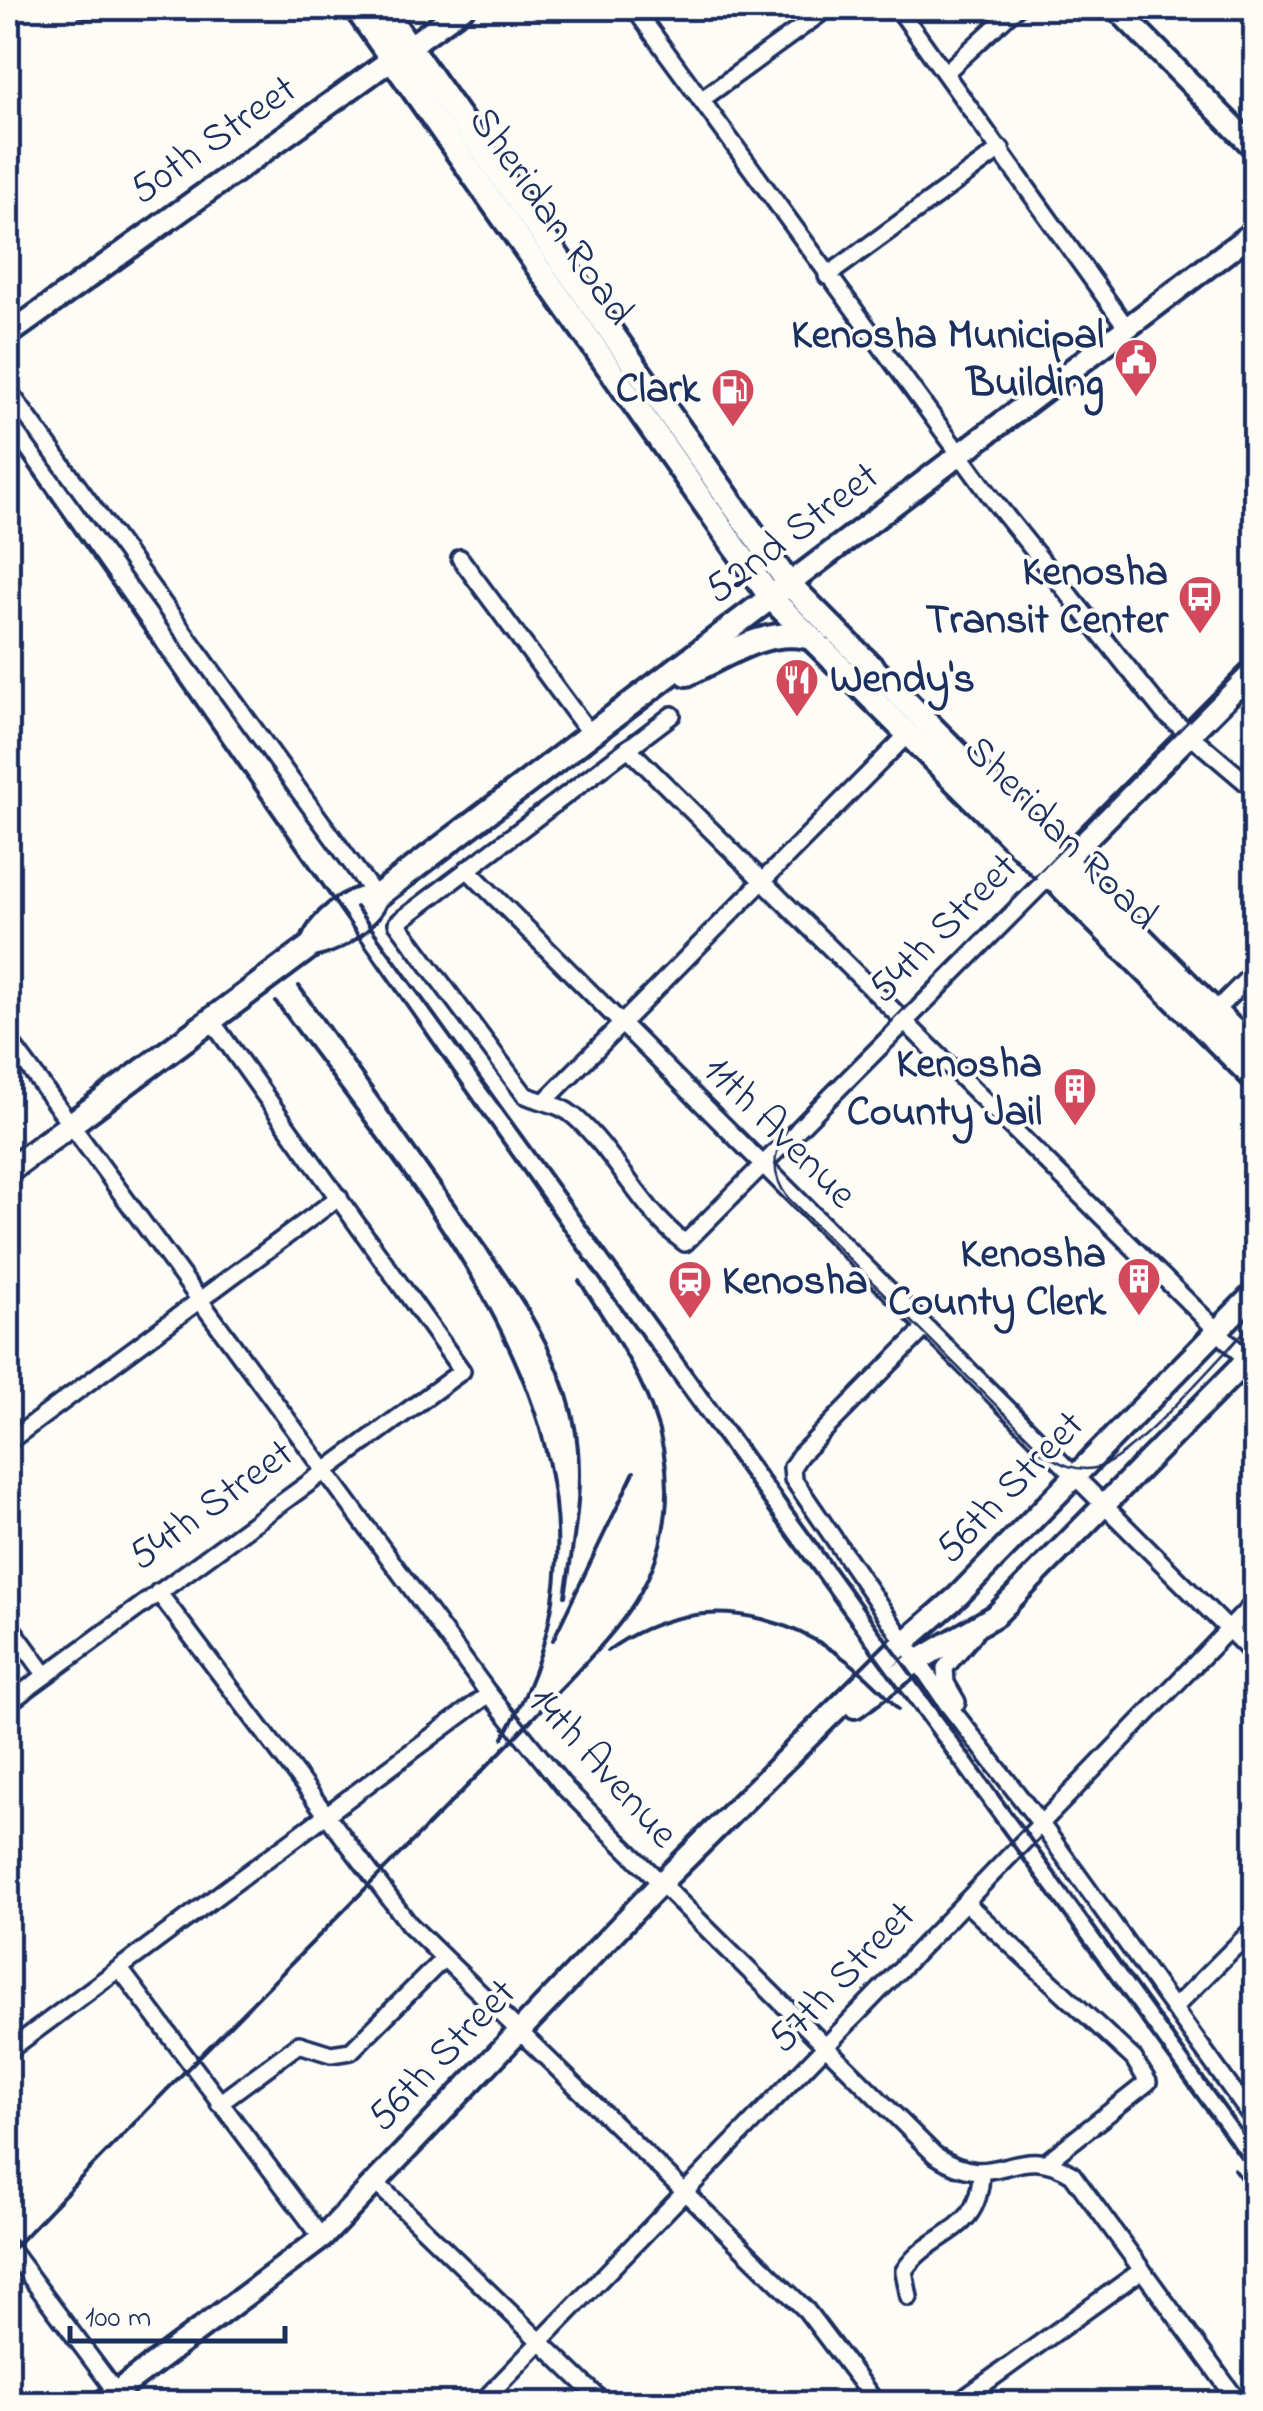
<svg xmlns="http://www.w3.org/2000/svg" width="1263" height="2411" font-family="'Indie Flower',sans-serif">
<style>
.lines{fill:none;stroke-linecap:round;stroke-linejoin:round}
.street-casing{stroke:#1b2f5e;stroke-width:22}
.secondary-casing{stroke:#1b2f5e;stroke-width:28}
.primary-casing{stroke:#1b2f5e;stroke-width:30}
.street{stroke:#fdfcf7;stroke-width:15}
.secondary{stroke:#fdfcf7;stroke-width:20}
.primary{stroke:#fdfcf7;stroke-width:22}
.tram{stroke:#1b2f5e;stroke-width:2.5}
.rail{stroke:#1b2f5e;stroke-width:4}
.labels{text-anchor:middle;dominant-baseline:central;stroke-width:8;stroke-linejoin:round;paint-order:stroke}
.street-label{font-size:42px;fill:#1b2f5e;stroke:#fdfcf7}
.poi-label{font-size:42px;font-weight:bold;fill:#1b2f5e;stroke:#fdfcf7;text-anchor:end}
</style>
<rect width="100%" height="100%" fill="#fdfcf7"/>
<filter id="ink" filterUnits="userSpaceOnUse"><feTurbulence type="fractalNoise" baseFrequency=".01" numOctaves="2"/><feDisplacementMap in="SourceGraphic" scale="20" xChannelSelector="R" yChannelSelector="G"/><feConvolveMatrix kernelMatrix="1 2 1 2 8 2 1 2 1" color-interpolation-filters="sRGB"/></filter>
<g filter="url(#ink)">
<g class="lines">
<defs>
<g id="street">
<polyline points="84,8 94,8"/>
<polyline points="634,8 994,501 1164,713 1256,791"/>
<polyline points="898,8 1127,328"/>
<polyline points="946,72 1016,8"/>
<polyline points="701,100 828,8"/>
<polyline points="827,276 1001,149"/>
<polyline points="8,390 376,897"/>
<polyline points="460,558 591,735"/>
<path d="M672,715L397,923L525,1095C543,1103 559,1103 575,1117C617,1154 639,1208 685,1243L1051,875"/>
<polyline points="628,748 1256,1369"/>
<polyline points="467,869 1256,1657"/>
<polyline points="1214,1012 1256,970"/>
<path d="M8,1039L489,1694L566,1789L935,2155C999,2197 1012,2138 1072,2174L1240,2404"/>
<polyline points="547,1099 906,736"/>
<polyline points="925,1328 800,1455 792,1467 793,1479 948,1705 1041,1824 1256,2123"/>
<polyline points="8,1442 339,1197"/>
<polyline points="158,1592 409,1924 806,2310 877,2404"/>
<polyline points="8,1623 45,1674"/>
<polyline points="957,1702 946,1683 945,1668 974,1634"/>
<polyline points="8,1703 462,1371 211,1020"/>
<polyline points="965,1902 1134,2059 1148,2082 1049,2160"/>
<polyline points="120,1969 322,2238"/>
<polyline points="1174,2008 1256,1926"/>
<polyline points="8,2051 489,1694"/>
<polyline points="219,2103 299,2044 331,2054 351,2051 442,1960"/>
<polyline points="374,2181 605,2404"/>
<polyline points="8,2247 125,2404"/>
<path d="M909,2297L904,2271C931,2229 979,2237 981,2174"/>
<polyline points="480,2404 1256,1601"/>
<polyline points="956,2404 1142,2270"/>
</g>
<g id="secondary">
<polyline points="1116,8 1256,150"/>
<polyline points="8,335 463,8"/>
<polyline points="789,584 1256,230"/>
<polyline points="1056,869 1256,668"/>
<polyline points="855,1707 919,1660 996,1615 1256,1351"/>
<polyline points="100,2404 322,2238 660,1884 897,1649 958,1596 1256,1291"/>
<polyline points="1250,2404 1256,2399"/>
</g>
<g id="primary">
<polyline points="356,8 771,598 1256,1080"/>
<polyline points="382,8 789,584 1256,1053"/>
<path d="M687,674C726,656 764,628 807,637"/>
<path d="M312,945C322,920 350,898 376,897"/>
<path d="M8,1171L312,945C337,940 366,920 376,897L782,589"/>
</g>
</defs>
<use href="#street" class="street-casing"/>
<use href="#secondary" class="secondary-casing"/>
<use href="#primary" class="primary-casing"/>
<use href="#street" class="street"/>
<use href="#secondary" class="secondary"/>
<use href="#primary" class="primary"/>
<path class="tram" d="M1256,653L797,1117C775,1142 766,1169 788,1198L1042,1451C1058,1464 1079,1473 1099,1467C1135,1457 1225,1351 1256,1319"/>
<g class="rail">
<polyline points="8,436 568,1235 1256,2178"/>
<polyline points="356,907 1256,2151"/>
<path d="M299,986C347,1054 396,1122 445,1191C496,1262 556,1334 574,1422C586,1479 574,1539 565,1596"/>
<path d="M276,1002C431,1216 664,1459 503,1738"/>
<polyline points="553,1640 634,1472"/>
<path d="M607,1651C710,1577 823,1621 898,1709"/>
<polyline points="1234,2169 1256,2199"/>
<path d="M8,2254C127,2128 251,2005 373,1881C431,1822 491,1764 547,1703C593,1654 642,1612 660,1545C687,1440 634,1364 579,1281"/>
</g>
</g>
</g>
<defs>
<symbol id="civic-pin" viewBox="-11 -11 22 30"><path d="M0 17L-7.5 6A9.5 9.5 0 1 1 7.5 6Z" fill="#d1495b" stroke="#fdfcf7"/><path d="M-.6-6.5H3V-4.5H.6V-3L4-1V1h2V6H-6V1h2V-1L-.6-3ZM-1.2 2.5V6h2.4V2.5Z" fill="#fff"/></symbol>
<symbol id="fuel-pin" viewBox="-11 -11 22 30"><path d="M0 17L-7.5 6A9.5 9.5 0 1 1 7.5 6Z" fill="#d1495b" stroke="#fdfcf7"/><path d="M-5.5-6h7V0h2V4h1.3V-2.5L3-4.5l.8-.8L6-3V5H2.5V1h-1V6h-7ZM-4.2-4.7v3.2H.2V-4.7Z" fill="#fff"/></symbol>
<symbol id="bus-pin" viewBox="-11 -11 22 30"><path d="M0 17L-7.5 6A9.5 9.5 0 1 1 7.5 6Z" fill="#d1495b" stroke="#fdfcf7"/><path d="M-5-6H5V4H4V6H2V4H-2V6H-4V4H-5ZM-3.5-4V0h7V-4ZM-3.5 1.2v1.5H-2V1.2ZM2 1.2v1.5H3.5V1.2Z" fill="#fff"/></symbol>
<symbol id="restaurant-pin" viewBox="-11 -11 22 30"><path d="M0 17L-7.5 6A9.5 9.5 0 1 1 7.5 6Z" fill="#d1495b" stroke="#fdfcf7"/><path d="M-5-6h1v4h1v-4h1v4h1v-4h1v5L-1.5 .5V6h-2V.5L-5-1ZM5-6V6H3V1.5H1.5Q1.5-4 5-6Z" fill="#fff"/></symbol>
<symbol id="building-pin" viewBox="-11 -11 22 30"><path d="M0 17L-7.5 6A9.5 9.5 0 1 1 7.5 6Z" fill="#d1495b" stroke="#fdfcf7"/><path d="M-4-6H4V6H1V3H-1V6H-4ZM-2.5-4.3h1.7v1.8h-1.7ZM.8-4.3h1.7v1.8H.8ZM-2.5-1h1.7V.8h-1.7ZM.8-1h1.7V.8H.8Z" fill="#fff"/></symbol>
<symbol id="station-pin" viewBox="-11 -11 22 30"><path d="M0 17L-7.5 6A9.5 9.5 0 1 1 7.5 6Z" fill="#d1495b" stroke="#fdfcf7"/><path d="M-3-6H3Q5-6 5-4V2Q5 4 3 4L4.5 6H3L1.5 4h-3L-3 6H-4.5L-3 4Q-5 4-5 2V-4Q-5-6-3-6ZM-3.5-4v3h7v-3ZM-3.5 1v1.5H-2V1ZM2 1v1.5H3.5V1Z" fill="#fff"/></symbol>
</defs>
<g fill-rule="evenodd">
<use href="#civic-pin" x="1111" y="335" width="50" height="68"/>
<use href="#fuel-pin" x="708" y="365" width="50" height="68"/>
<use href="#bus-pin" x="1175" y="572" width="50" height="68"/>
<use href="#restaurant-pin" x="772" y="655" width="50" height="68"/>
<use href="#building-pin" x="1050" y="1064" width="50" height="68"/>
<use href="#building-pin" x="1114" y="1254" width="50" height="68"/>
<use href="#station-pin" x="665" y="1257" width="50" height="68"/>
</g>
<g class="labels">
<g class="street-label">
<text transform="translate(214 141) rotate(-35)">50th Street</text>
<text transform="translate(550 217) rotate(55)">Sheridan Road</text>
<text transform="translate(793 534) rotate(-37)">52nd Street</text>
<text transform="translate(1060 834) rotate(45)">Sheridan Road</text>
<text transform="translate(944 929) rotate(-45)">54th Street</text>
<text transform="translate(779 1133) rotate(45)">11th Avenue</text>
<text transform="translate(1011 1488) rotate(-46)">56th Street</text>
<text transform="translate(212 1506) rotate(-36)">54th Street</text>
<text transform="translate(602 1768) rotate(48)">14th Avenue</text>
<text transform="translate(843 1978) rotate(-46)">57th Street</text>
<text transform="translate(443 2056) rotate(-46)">56th Street</text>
</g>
<g class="poi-label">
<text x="1104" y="336">Kenosha Municipal<tspan x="1104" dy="48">Building</tspan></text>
<text x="700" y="390">Clark</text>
<text x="1168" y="573">Kenosha<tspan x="1168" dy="48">Transit Center</tspan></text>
<text x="830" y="680" text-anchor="start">Wendy's</text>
<text x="1042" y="1065">Kenosha<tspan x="1042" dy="48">County Jail</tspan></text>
<text x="1106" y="1255">Kenosha<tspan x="1106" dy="48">County Clerk</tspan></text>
<text x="722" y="1282" text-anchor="start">Kenosha</text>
</g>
</g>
<rect width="1263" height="2411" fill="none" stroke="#fdfcf7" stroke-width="40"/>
<rect x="20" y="20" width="1223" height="2371" fill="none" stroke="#1b2f5e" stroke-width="4" filter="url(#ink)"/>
<path d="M70 2326v15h215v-15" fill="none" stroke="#1b2f5e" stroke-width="5"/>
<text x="85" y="2326" font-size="30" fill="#1b2f5e" stroke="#fdfcf7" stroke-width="8" paint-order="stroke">100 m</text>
</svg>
